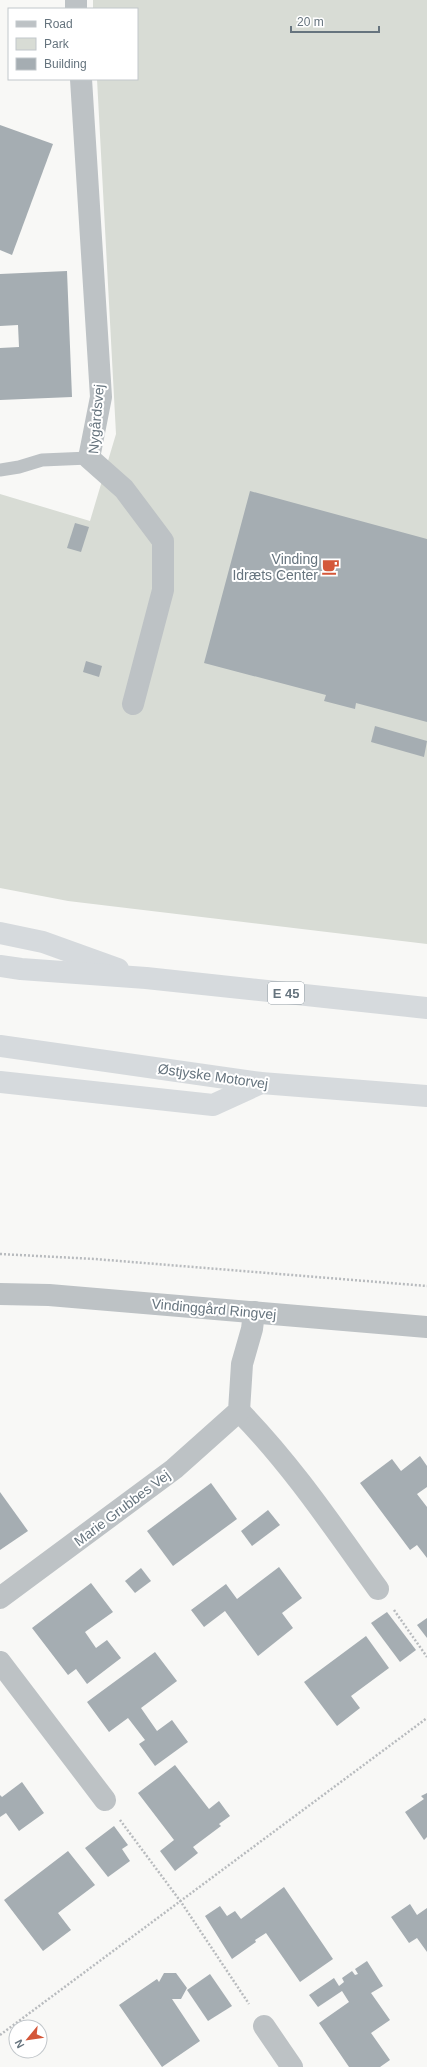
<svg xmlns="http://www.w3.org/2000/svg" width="427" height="2067" font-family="Arial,sans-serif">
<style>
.green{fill:#d8dcd5}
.building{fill:#a5adb2}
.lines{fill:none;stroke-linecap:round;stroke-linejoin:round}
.path{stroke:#b8bbbe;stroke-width:2.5;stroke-dasharray:2 2;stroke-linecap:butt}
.service{stroke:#bdc2c5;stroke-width:13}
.minor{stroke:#bdc2c5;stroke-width:22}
.tertiary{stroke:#bdc2c5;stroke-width:22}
.motorway{stroke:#d6dadd;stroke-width:22}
.labels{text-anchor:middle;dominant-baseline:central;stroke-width:4;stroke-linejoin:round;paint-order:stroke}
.shield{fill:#fff;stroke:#949ea5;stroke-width:1}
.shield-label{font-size:13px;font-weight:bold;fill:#66747e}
.street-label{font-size:14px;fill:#66747e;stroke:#fff}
.poi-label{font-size:14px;fill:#66747e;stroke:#fff;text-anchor:end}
</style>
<rect width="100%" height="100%" fill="#f8f8f6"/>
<polygon class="green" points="93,0 427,0 427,944 68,901 0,888 0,494 90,521 116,434 97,79 137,79 137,9 93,9"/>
<g class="building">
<polygon points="0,125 53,144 12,255 0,250"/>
<polygon points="67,271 72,397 0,400 0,348 19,347 18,325 0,326 0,274"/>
<polygon points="250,491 427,539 427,722 356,703 355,709 324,701 326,695 204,663"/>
<polygon points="75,523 89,527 81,552 67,548"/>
<polygon points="86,661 102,666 99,677 83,672"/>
<polygon points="375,726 427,741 424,757 371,742"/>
<polygon points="420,1456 427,1466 427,1487 417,1494 427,1507 427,1558 417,1545 410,1550 360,1483 392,1459 401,1471"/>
<polygon points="211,1483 237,1519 173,1566 147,1531"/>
<polygon points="0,1492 28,1531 0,1550"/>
<polygon points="268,1510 280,1525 252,1546 241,1531"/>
<polygon points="279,1567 302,1598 282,1613 293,1628 258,1656 225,1611 204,1627 191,1610 226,1584 237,1599"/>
<polygon points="141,1568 151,1581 135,1593 125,1581"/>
<polygon points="91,1583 113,1612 85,1632 96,1648 107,1640 121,1658 87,1684 76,1669 68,1675 32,1628"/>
<polygon points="387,1612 416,1650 400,1662 371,1623"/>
<polygon points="427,1618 427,1638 417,1625"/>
<polygon points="366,1636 389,1668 351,1696 360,1708 337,1726 304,1682"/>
<polygon points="155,1652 177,1681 141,1708 157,1731 172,1720 188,1742 155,1766 139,1744 145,1740 128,1718 109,1732 87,1702"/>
<polygon points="175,1765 209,1809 219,1801 230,1816 219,1824 221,1826 193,1847 198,1853 175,1871 160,1851 174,1840 138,1793"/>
<polygon points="22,1782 44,1813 19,1831 6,1813 0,1817 0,1795 2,1797"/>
<polygon points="427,1793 427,1837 424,1840 405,1812 424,1799 421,1796"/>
<polygon points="114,1826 128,1845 122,1849 130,1861 108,1877 85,1848"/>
<polygon points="68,1851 95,1885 58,1913 71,1930 43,1951 4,1900"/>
<polygon points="284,1887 333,1959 300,1982 266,1933 255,1940 256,1942 232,1959 205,1916 220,1906 227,1916 235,1911 241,1919"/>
<polygon points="410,1904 417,1915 427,1908 427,1952 417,1938 409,1943 391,1917"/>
<polygon points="367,1961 383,1986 371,1993 390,2020 371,2033 390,2060 380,2067 349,2067 319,2023 349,2002 342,1991 318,2007 309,1995 334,1978 339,1986 344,1982 342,1978 352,1971 355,1975 358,1974 355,1969"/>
<polygon points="164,1973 176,1973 187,1988 181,1999 172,1999 200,2041 162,2067 119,2005 157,1979 159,1982"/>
<polygon points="210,1974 232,2006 208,2021 187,1990"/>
</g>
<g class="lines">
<g class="path">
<polyline points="0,1254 95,1259 427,1286"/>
<polyline points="394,1610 427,1657"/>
<polyline points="120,1820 181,1902 249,2004"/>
<polyline points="0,2035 427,1718"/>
</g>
<polyline class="service" points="0,470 19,467 42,460 89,458"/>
<g class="minor">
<polyline points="76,0 76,9"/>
<polyline points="81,79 101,397 89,458 124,489 163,541 163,590 133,704"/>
<path d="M239,1411C292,1465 334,1528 378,1589"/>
<polyline points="0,1598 174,1469 239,1411 242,1364 252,1329 254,1312"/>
<polyline points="0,1662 105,1800"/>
<polyline points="264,2026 292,2067"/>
</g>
<polyline class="tertiary" points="0,1294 49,1295 427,1327"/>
<g class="motorway">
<polyline points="0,933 43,942 118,969"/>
<polyline points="0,966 21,969 146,978 427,1008"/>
<polyline points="0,1046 261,1083 427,1096"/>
<polyline points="0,1082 213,1105 261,1083"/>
</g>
</g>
<defs>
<symbol id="cafe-bare" viewBox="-9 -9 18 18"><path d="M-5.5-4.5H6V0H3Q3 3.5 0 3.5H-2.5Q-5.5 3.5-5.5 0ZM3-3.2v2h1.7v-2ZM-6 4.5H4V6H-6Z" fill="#d45739" stroke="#fff" stroke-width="2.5" paint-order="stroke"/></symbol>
</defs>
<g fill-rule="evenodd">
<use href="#cafe-bare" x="318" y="554" width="25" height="25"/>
</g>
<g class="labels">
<rect class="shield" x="268" y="982" width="36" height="22" rx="3"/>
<g class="shield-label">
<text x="286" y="993">E 45</text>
</g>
<g class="street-label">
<text transform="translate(96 419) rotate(-85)">Nygårdsvej</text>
<text transform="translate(213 1076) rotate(8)">Østjyske Motorvej</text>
<text transform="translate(214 1309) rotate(5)">Vindinggård Ringvej</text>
<text transform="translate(122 1508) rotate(-37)">Marie Grubbes Vej</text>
</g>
<g class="poi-label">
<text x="318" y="559">Vinding<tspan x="318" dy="16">Idræts Center</tspan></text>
</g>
</g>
<rect x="8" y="8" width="130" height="72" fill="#ffffff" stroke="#c2c7cb"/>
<rect x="16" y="21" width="20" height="6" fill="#bdc2c5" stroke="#c2c7cb"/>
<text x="44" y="28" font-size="12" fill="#66747e">Road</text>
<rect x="16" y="38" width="20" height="12" fill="#d8dcd5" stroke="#c2c7cb"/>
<text x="44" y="48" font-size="12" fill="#66747e">Park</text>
<rect x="16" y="58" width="20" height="12" fill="#a5adb2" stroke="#c2c7cb"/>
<text x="44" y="68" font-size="12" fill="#66747e">Building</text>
<g transform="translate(28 2039) rotate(241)"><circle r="19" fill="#ffffff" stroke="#c2c7cb"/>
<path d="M0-3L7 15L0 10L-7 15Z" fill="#d45739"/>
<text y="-6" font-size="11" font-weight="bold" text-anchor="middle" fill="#66747e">N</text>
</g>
<path d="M291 26v6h88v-6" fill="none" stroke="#66747e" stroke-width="2"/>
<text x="297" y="26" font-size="12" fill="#66747e" stroke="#ffffff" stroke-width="3" paint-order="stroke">20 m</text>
</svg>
